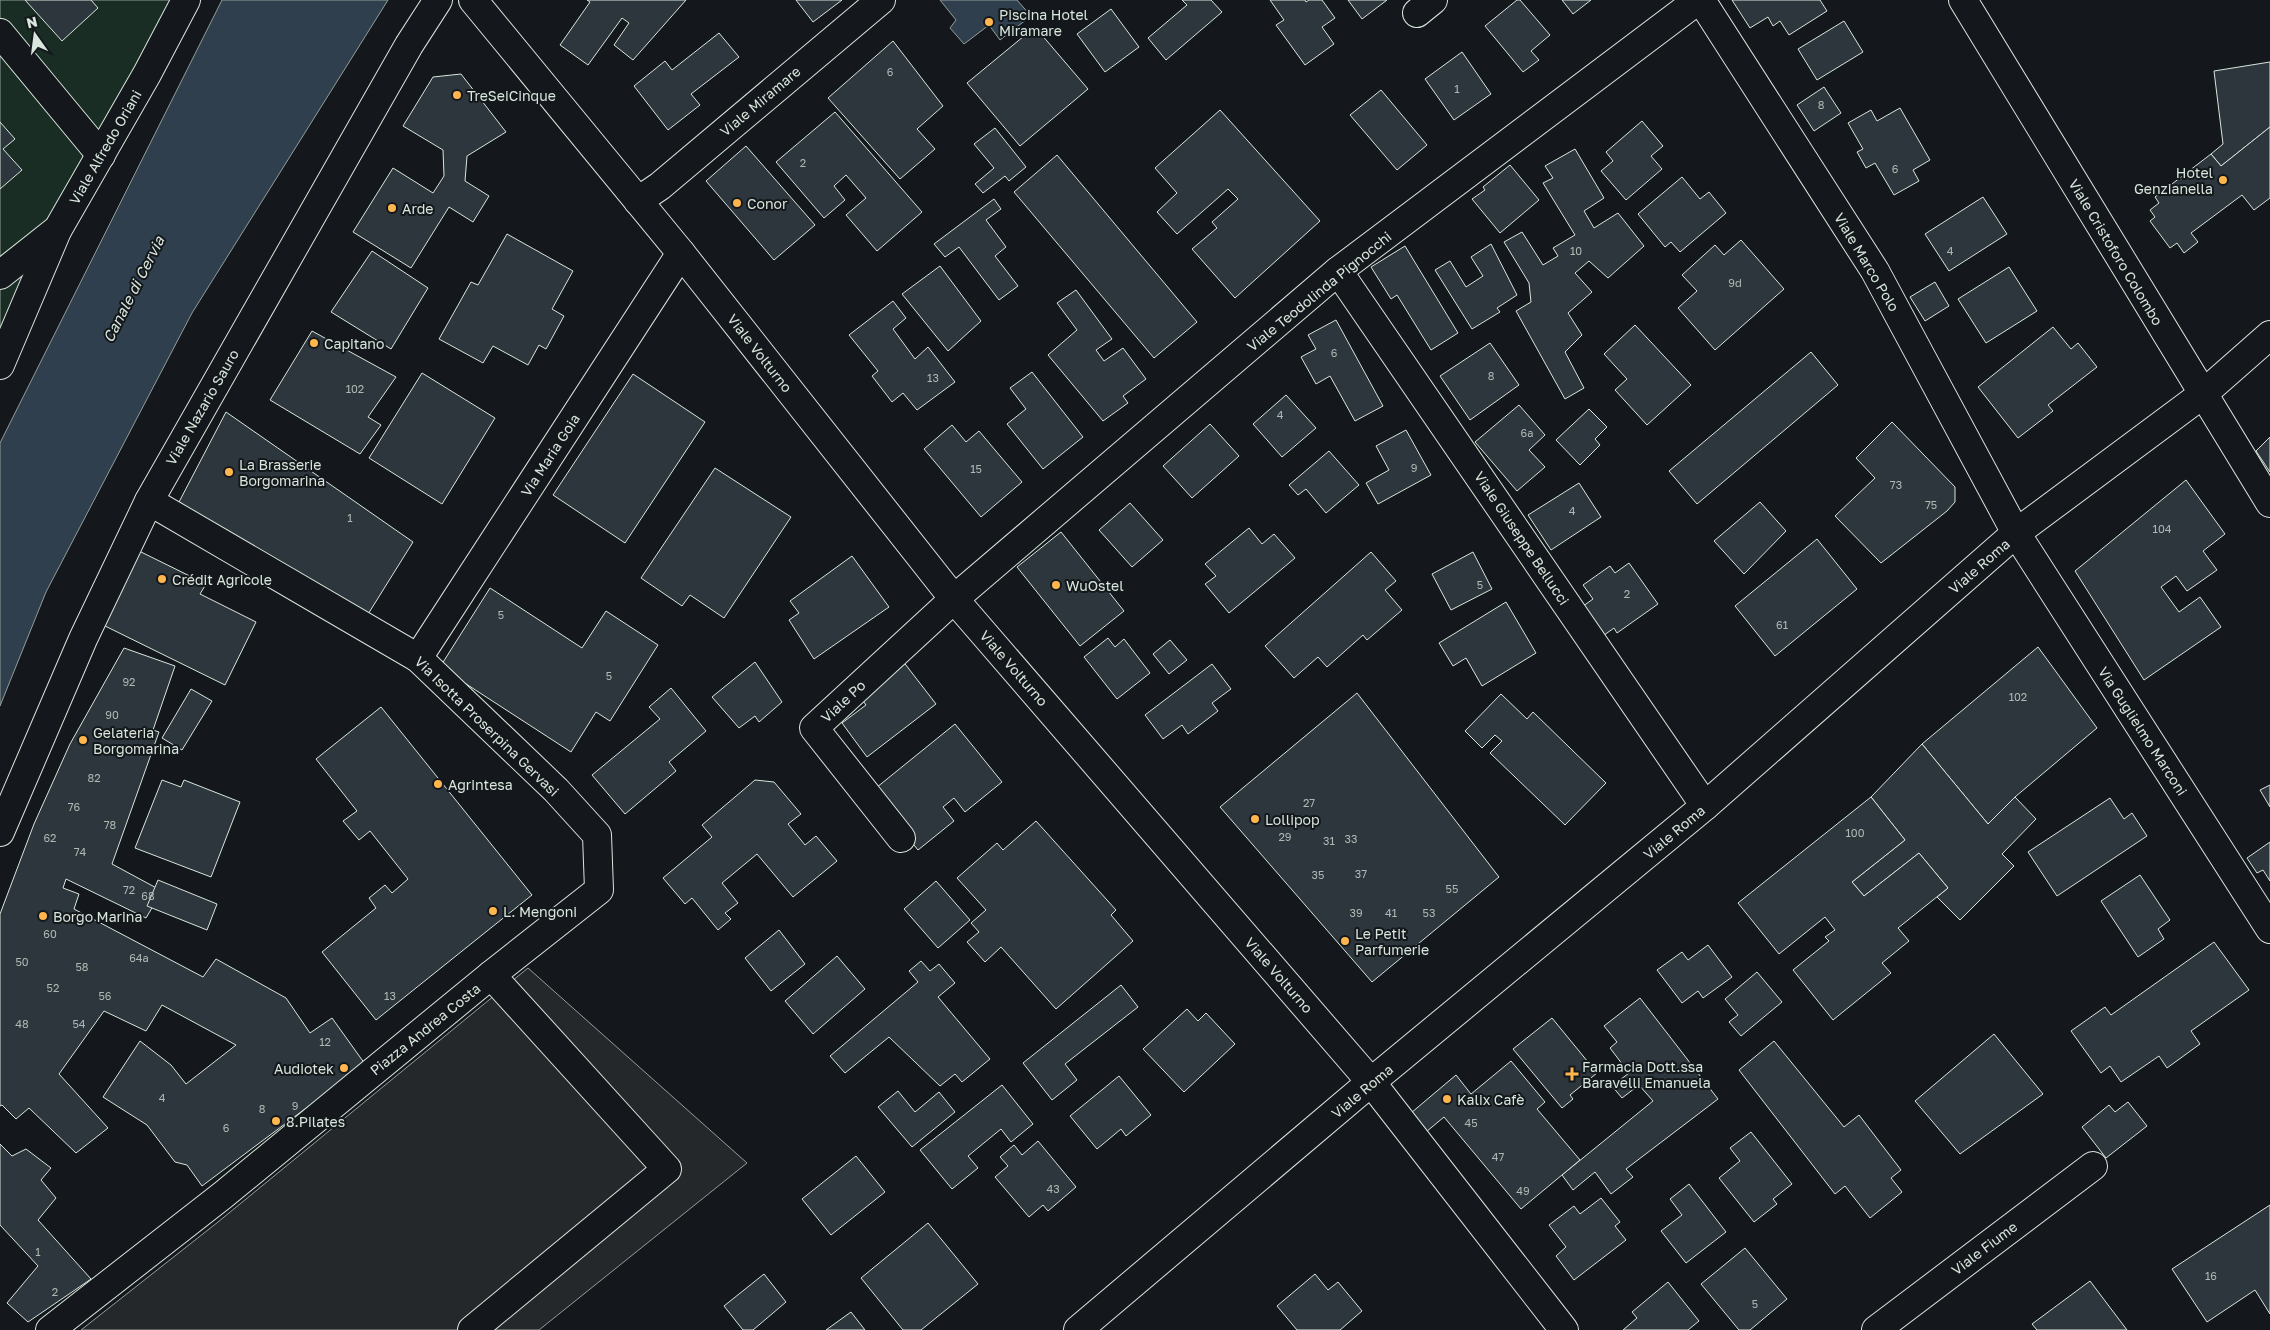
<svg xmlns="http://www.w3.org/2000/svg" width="2270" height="1330" font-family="'Golos Text',sans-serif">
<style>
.green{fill:#1a2d24;stroke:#939e99}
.parking{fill:#24282b;stroke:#939e99}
.water{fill:#2f3f4d;stroke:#939e99}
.building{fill:#2c363c;stroke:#d8e6dc}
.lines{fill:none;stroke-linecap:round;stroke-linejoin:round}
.street-casing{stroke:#d8e6dc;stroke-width:30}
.secondary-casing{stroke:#d8e6dc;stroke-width:30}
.street{stroke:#14181c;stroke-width:28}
.secondary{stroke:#14181c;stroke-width:28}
.poi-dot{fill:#ffb74d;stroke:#14181c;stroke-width:2}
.labels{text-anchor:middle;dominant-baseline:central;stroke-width:4;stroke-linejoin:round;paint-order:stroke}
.number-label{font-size:11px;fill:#adbab4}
.poi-label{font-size:14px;fill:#d8e6dc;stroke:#14181c;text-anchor:start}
.street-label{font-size:14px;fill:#d8e6dc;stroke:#14181c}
.water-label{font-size:15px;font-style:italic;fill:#d8e6dc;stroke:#14181c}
</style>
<rect width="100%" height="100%" fill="#14181c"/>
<polygon class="green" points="0,0 171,0 0,339"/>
<polygon class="parking" points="528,968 747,1163 539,1330 81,1330 218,1222"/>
<g class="water">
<polygon points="222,0 388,0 192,313 46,592 0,706 0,443"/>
<polygon points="940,0 1017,0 1031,16 1000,40 989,25 964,44 950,28 956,20"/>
</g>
<g class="building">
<polygon points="25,0 91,0 98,8 62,41"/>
<polygon points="587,0 686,0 633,60 614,45 629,23 622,18 588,65 560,45 590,2"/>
<polygon points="796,0 842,0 813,22"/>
<polygon points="1182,0 1211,0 1222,12 1166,60 1148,38 1187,5"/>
<polygon points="1270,0 1305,0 1306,2 1309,0 1322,0 1335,18 1322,27 1334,44 1305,65 1276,25 1284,20"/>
<polygon points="1348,0 1387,0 1362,19"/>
<polygon points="1517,0 1520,0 1550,35 1531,51 1539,60 1523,72 1485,26"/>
<polygon points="1562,0 1591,0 1573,14"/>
<polygon points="1732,0 1820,0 1827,11 1789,35 1780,21 1773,26 1768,17 1750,28"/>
<polygon points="1111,9 1139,47 1105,72 1077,34"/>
<polygon points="1844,21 1863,52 1817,80 1798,49"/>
<polygon points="1035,27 1088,89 1020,146 967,83"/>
<polygon points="719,33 739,57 691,94 700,105 668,130 634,86 665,61 672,70"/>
<polygon points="893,41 943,106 917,129 935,149 900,179 828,98"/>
<polygon points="1462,52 1491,94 1454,120 1425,79"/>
<polygon points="2270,62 2270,127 2221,166 2211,154 2223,144 2214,71"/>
<polygon points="461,74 506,132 467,156 465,181 489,196 473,222 449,207 411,268 353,232 393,168 433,193 444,176 443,150 403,126 433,77"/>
<polygon points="1824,87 1841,113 1814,131 1797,105"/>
<polygon points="1381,90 1427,145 1397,170 1350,115"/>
<polygon points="1900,108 1930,160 1913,170 1919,181 1894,195 1875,163 1866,168 1857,152 1863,149 1848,123 1871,110 1877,121"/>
<polygon points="1220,110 1320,221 1235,298 1192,249 1217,228 1212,222 1238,199 1228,189 1177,234 1157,212 1177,193 1155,168"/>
<polygon points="835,112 922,212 877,251 846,215 866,198 846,175 834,186 845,200 824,218 776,162"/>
<polygon points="1642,121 1663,146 1651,156 1662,169 1626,200 1601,171 1613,161 1606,152"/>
<polygon points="0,122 15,139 3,149 22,170 0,189"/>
<polygon points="2270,127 2270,198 2254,210 2242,195 2191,233 2198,242 2184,253 2177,243 2170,248 2150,221 2155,217 2150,210 2159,203 2155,197 2211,154 2221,166"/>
<polygon points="995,128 1026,167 1009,181 1005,176 983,193 975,184 994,168 974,144"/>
<polygon points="746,146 815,225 774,260 706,181"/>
<polygon points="1575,149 1604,198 1584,211 1594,228 1618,213 1644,246 1608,278 1589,261 1575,273 1592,292 1568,313 1582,335 1565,352 1584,388 1565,399 1516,311 1531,302 1529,283 1504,242 1522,232 1543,265 1558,256 1553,248 1575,235 1543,183 1553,178 1545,166"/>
<polygon points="1057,155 1197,322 1154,358 1014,192"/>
<polygon points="1510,165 1539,200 1500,233 1472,199 1485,190 1483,187"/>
<polygon points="1682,177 1700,199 1709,192 1726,213 1680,252 1671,242 1665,247 1638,214"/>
<polygon points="1983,197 2007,234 1949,271 1925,234"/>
<polygon points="994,199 1001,209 986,220 1006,247 995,256 1018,286 999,300 959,247 945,257 934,244"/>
<polygon points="507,234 573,271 552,309 564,316 546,349 539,345 528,365 493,346 483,363 439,339 471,282 478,285"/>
<polygon points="1741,240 1784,289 1715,350 1678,308 1697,291 1682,275 1715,245 1724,255"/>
<polygon points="1491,244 1517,295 1497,308 1500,312 1472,329 1435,270 1450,261 1466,287 1483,276 1471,257"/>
<polygon points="1405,246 1458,333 1431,350 1397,295 1391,299 1371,267"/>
<polygon points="372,251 428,288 391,349 331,312"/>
<polygon points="940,266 981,321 948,351 902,294"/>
<polygon points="2009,267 2037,311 1986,343 1958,299"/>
<polygon points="1935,282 1949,306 1925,321 1910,297"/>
<polygon points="1076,290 1112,339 1096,350 1104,361 1123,348 1146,379 1123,396 1128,403 1103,421 1048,355 1077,330 1057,303"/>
<polygon points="893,301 906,318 893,329 915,359 928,347 955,382 917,410 903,393 892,402 872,376 878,371 849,335"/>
<polygon points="1336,320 1383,406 1355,421 1330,376 1316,384 1301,357 1316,349 1308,335"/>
<polygon points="1635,325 1691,385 1647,425 1615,390 1627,379 1604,354"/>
<polygon points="2053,327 2071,349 2078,343 2097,367 2048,405 2053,411 2018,438 1978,387"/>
<polygon points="312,331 396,377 368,417 381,425 360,454 270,400"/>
<polygon points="1490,343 1519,385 1470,420 1440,376"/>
<polygon points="1811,352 1838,385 1697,504 1669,471"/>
<polygon points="1032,372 1083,437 1043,469 1007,424 1026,409 1010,388"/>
<polygon points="422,373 495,418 442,504 369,458"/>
<polygon points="633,374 705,422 625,543 553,495"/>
<polygon points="1286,395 1316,428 1282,457 1253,424"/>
<polygon points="1519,405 1545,435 1529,450 1545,467 1517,491 1475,442"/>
<polygon points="1589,409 1607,427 1595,439 1600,445 1580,465 1556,440"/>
<polygon points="226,412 413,542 365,619 179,502"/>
<polygon points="1892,422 1955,487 1955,502 1947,511 1881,563 1835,516 1875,478 1856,458"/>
<polygon points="1210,424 1239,456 1192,498 1163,466"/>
<polygon points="952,425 966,442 979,431 1022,482 981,517 924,449"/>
<polygon points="1406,430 1431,475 1378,504 1366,483 1389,470 1376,446"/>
<polygon points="2270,437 2270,472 2256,451"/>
<polygon points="1329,451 1359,485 1326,513 1306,489 1298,495 1289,485"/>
<polygon points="715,468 791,517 724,618 690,595 682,606 641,578"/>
<polygon points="2186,480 2225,534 2203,551 2217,570 2187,591 2176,576 2161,587 2179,612 2200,597 2221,627 2144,680 2075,571"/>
<polygon points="1579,483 1601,517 1551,550 1528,515"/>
<polygon points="1760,502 1786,531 1744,574 1714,541"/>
<polygon points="1130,503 1163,540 1132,567 1099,530"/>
<polygon points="1249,528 1262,544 1274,534 1295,558 1229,613 1205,584 1216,576 1205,564"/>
<polygon points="1061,532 1124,611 1080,646 1017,567"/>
<polygon points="1817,539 1857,589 1775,656 1735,606"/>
<polygon points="139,551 206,584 200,594 256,622 225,685 103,625"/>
<polygon points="1371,552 1396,581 1385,590 1402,610 1367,640 1363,635 1327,667 1318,657 1294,678 1265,646"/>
<polygon points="1473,552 1492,589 1451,610 1432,574"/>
<polygon points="852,556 889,607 814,659 789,620 799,613 790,601"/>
<polygon points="1629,563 1658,604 1617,633 1614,628 1600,638 1579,609 1593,599 1583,585 1610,566 1615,573"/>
<polygon points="490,588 582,648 606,611 658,645 610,721 596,712 571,752 440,667"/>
<polygon points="1506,602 1536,653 1482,686 1466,658 1453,666 1439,643"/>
<polygon points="1108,638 1115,647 1124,639 1150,673 1117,699 1084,657"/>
<polygon points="1170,640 1187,660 1169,674 1153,654"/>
<polygon points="2038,647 2097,728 2015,797 1988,824 1922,744"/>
<polygon points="124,648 175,666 153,730 159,732 112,864 162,891 146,918 66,879 63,888 79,894 74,909 203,977 216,959 286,998 310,1033 332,1018 365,1064 202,1186 187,1165 175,1162 147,1125 103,1097 140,1041 171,1065 186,1084 236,1045 162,1005 146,1031 104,1011 59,1074 108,1128 76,1153 29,1108 16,1119 2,1105 0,1106 0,914 34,824 70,744"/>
<polygon points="902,660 936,704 867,757 842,723 866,705 858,694"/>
<polygon points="755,662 782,702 759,722 755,716 739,728 712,697"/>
<polygon points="1212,664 1231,689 1212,703 1218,711 1188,734 1182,725 1163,739 1145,715"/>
<polygon points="671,688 706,731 669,762 676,771 625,814 592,775 660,719 649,707"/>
<polygon points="191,689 212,701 182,750 162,738"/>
<polygon points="1357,693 1499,877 1372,982 1220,807"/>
<polygon points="1501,694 1527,719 1533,712 1606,783 1565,825 1490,753 1502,741 1495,735 1482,748 1465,731"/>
<polygon points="381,707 532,895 376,1020 322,952 376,908 369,898 385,885 392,893 408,879 370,831 359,840 343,821 357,811 316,759"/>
<polygon points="955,724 1002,782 965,812 954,798 943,807 954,821 918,850 871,792"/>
<polygon points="1922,744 1988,824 2015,797 2036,819 2002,854 2014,866 1960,920 1937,897 1948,888 1919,853 1864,896 1852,882 1905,840 1871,797"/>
<polygon points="162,780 181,787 184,780 240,802 211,877 135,848"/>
<polygon points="755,780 774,782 801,814 788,824 805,845 816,836 837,861 793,897 757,854 722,883 738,903 725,913 731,919 718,930 692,898 685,904 663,878 712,837 702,825"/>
<polygon points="2270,785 2270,807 2260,790"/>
<polygon points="1871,797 1905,840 1852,882 1864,896 1919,853 1948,888 1898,928 1909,941 1882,963 1891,973 1833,1020 1793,970 1829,941 1825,937 1835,930 1825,917 1779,954 1738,903"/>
<polygon points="2110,798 2124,819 2132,813 2147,836 2057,896 2028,852"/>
<polygon points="1036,821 1116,910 1111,915 1133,941 1056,1009 1001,947 985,962 967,942 979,932 971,923 986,910 957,878 997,843 1003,850"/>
<polygon points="2270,842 2270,881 2263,870 2257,873 2247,858"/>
<polygon points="2140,875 2170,920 2158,929 2164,939 2138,957 2101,901"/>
<polygon points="158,880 217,904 207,930 147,906"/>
<polygon points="936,881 970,920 938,948 904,909"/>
<polygon points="779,930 805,964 771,991 745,958"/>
<polygon points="2214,942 2249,990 2191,1031 2200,1044 2167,1068 2159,1056 2121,1082 2110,1066 2101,1073 2071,1031 2105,1007 2111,1015"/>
<polygon points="1708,945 1732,977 1703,998 1698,991 1682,1003 1657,970 1682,952 1688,960"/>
<polygon points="837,956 865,989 813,1034 785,1001"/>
<polygon points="921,961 930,971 939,964 955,983 938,997 990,1059 962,1082 955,1074 940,1086 889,1037 845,1073 830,1056 918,982 909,971"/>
<polygon points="1757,972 1782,1002 1741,1036 1729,1022 1738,1015 1725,999"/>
<polygon points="1121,985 1138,1007 1065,1064 1077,1080 1052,1100 1023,1063"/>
<polygon points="1640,998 1718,1099 1626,1169 1633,1177 1611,1194 1595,1172 1573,1190 1562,1175 1653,1101 1639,1085 1622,1098 1612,1086 1629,1073 1610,1048 1617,1042 1604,1026"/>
<polygon points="1187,1009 1198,1021 1206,1013 1235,1044 1184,1092 1143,1049"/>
<polygon points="1552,1018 1597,1073 1570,1095 1573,1099 1562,1108 1513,1049"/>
<polygon points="1994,1034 2043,1094 1960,1154 1915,1101"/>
<polygon points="1774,1041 1844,1127 1859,1115 1901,1170 1891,1178 1902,1192 1870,1218 1845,1186 1835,1194 1739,1070"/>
<polygon points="1511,1061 1545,1102 1537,1109 1580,1160 1521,1209 1444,1117 1426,1132 1411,1113 1456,1075 1471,1094"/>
<polygon points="1119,1076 1151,1115 1126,1136 1121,1129 1097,1149 1070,1116"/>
<polygon points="1002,1085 1033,1124 1011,1142 1001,1129 968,1156 978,1168 952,1189 920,1150"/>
<polygon points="898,1091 915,1112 939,1092 955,1112 912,1147 878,1107"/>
<polygon points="2128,1102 2147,1126 2106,1158 2082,1127 2109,1105 2115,1112"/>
<polygon points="1751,1132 1792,1184 1773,1199 1777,1204 1754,1222 1719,1178 1740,1161 1730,1148"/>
<polygon points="1038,1141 1076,1187 1048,1211 1043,1205 1029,1217 995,1177 1008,1166 1000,1157 1014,1145 1022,1155"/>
<polygon points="0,1144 12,1156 26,1149 51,1168 41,1180 56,1198 38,1220 91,1279 28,1322 7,1303 38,1266 0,1225"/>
<polygon points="856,1156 885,1192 831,1235 802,1199"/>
<polygon points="1689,1184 1726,1232 1686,1263 1661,1231 1682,1215 1670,1199"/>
<polygon points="1601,1198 1620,1222 1615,1226 1626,1240 1574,1280 1556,1256 1566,1247 1549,1225 1574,1206 1580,1214"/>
<polygon points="2270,1205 2270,1314 2255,1290 2207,1322 2172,1269"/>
<polygon points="928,1223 978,1284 921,1330 903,1330 861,1278"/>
<polygon points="1745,1248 1787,1299 1750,1330 1739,1330 1701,1284"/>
<polygon points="764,1274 786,1302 753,1330 743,1330 724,1306"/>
<polygon points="1315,1274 1328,1290 1338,1282 1362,1311 1340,1330 1297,1330 1277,1306"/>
<polygon points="2090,1281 2127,1330 2037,1330 2032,1324"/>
<polygon points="1668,1282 1699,1321 1688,1330 1623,1330 1637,1318 1632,1312"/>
<polygon points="851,1312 865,1330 826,1330"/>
</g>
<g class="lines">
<defs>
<g id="street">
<polyline points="1701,0 1875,271 2016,533 2270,929"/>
<polyline points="1963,0 2270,503"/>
<polyline points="1417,13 1433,0"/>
<polyline points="0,33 101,155"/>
<polyline points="638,201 660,186 881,0"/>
<polyline points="1338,271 1705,806"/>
<polyline points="418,658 681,253"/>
<polyline points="901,838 814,728 954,599 1338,271 1698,0"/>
<polyline points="472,1330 667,1169 491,975"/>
<polyline points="1078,1330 1371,1082 1705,806 2016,533 2203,394 2270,335"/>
<polyline points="1876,1330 2093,1166"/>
</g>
<g id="secondary">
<polyline points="473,0 681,253 954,599 1371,1082 1564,1330"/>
<polyline points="0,275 58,229 147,74 186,0"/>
<polyline points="0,365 57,231"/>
<polyline points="0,832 83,639 149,501 409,45 438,0"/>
<polyline points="50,1330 223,1195 491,975 599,890 597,835 556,790 418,658 149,501"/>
</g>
</defs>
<use href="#street" class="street-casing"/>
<use href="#secondary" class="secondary-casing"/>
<use href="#street" class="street"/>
<use href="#secondary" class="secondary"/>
</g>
<g class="poi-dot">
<circle cx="989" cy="22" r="5"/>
<circle cx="457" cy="95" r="5"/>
<circle cx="2223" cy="180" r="5"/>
<circle cx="737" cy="203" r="5"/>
<circle cx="392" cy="208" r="5"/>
<circle cx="314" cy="343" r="5"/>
<circle cx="229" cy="472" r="5"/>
<circle cx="162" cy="579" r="5"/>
<circle cx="1056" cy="585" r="5"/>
<circle cx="83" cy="740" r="5"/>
<circle cx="438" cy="784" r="5"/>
<circle cx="1255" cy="819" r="5"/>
<circle cx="493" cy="911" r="5"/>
<circle cx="43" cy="916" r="5"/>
<circle cx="1345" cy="941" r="5"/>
<circle cx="344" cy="1068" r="5"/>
<path d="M1569.5 1066.5h5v5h5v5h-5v5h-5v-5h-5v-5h5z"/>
<circle cx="1447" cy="1099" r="5"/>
<circle cx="276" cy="1121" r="5"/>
</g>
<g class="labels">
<g class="number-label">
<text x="890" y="71">6</text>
<text x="1457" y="88">1</text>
<text x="1821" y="104">8</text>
<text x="803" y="162">2</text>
<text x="1895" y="168">6</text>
<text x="1576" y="250">10</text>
<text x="1950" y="250">4</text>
<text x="1735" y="282">9d</text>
<text x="1334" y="352">6</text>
<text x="1491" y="375">8</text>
<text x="933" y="377">13</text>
<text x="355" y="388">102</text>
<text x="1280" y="414">4</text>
<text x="1527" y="432">6a</text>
<text x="1414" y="467">9</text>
<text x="976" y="468">15</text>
<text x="1896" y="484">73</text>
<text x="1931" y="504">75</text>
<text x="1572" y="510">4</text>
<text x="350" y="517">1</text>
<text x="2162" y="528">104</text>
<text x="1480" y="584">5</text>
<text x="1627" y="593">2</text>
<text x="501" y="614">5</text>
<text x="1782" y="624">61</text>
<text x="609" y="675">5</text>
<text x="129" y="681">92</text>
<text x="2018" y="696">102</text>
<text x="112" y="714">90</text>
<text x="94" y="777">82</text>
<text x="1309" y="802">27</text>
<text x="74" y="806">76</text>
<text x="110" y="824">78</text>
<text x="1855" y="832">100</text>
<text x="1285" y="836">29</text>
<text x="50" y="837">62</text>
<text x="1351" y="838">33</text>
<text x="1329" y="840">31</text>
<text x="80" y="851">74</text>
<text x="1361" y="873">37</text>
<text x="1318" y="874">35</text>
<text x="1452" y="888">55</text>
<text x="129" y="889">72</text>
<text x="148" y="895">68</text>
<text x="1356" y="912">39</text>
<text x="1391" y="912">41</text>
<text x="1429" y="912">53</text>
<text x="50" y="933">60</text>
<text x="139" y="957">64a</text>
<text x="22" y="961">50</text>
<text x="82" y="966">58</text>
<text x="53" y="987">52</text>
<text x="105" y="995">56</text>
<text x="390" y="995">13</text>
<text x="22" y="1023">48</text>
<text x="79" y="1023">54</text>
<text x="325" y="1041">12</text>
<text x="162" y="1097">4</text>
<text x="295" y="1105">9</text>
<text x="262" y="1108">8</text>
<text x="1471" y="1122">45</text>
<text x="226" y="1127">6</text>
<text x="1498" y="1156">47</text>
<text x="1053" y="1188">43</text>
<text x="1523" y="1190">49</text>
<text x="38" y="1251">1</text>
<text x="2211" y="1275">16</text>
<text x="55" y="1291">2</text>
<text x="1755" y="1303">5</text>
</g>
<g class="poi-label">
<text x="999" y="14">Piscina Hotel<tspan x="999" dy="16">Miramare</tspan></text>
<text x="467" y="95">TreSeiCinque</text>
<text x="2213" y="172" text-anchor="end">Hotel<tspan x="2213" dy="16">Genzianella</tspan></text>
<text x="747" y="203">Conor</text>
<text x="402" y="208">Arde</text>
<text x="324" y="343">Capitano</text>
<text x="239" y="464">La Brasserie<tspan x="239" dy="16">Borgomarina</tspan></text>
<text x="172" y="579">Crédit Agricole</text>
<text x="1066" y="585">WuOstel</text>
<text x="93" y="732">Gelateria<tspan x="93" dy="16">Borgomarina</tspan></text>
<text x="448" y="784">Agrintesa</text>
<text x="1265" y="819">Lollipop</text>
<text x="503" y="911">L. Mengoni</text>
<text x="53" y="916">Borgo Marina</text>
<text x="1355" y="933">Le Petit<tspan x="1355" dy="16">Parfumerie</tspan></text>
<text x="1582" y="1066">Farmacia Dott.ssa<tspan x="1582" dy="16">Baravelli Emanuela</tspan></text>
<text x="334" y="1068" text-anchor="end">Audiotek</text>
<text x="1457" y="1099">Kalix Cafè</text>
<text x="286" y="1121">8.Pilates</text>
</g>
<g class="street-label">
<text transform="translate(760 101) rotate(-40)">Viale Miramare</text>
<text transform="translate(105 147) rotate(-60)">Viale Alfredo Oriani</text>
<text transform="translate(2116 252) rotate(59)">Viale Cristoforo Colombo</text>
<text transform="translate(1867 262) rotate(59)">Viale Marco Polo</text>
<text transform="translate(1319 291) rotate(-39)">Viale Teodolinda Pignocchi</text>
<text transform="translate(760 353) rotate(52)">Viale Volturno</text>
<text transform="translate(202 407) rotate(-60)">Viale Nazario Sauro</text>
<text transform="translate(550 455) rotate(-57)">Via Maria Goia</text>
<text transform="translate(1522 538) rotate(56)">Viale Giuseppe Bellucci</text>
<text transform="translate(1979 566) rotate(-41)">Viale Roma</text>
<text transform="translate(1014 668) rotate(49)">Viale Volturno</text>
<text transform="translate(843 701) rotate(-43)">Viale Po</text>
<text transform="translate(487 726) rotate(44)">Via Isotta Proserpina Gervasi</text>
<text transform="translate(2143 731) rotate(57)">Via Guglielmo Marconi</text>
<text transform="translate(1674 832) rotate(-40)">Viale Roma</text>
<text transform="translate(1279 975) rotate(49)">Viale Volturno</text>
<text transform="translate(425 1029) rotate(-39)">Piazza Andrea Costa</text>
<text transform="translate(1362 1091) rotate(-40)">Viale Roma</text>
<text transform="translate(1984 1248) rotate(-37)">Viale Fiume</text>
</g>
<g class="water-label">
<text transform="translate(133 289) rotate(-63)">Canale di Cervia</text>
</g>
</g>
<g transform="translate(35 35) rotate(346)" stroke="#14181c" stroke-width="4" paint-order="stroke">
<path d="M0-4L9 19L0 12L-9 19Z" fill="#d8e6dc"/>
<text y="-8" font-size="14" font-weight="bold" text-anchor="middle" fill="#d8e6dc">N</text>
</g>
</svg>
